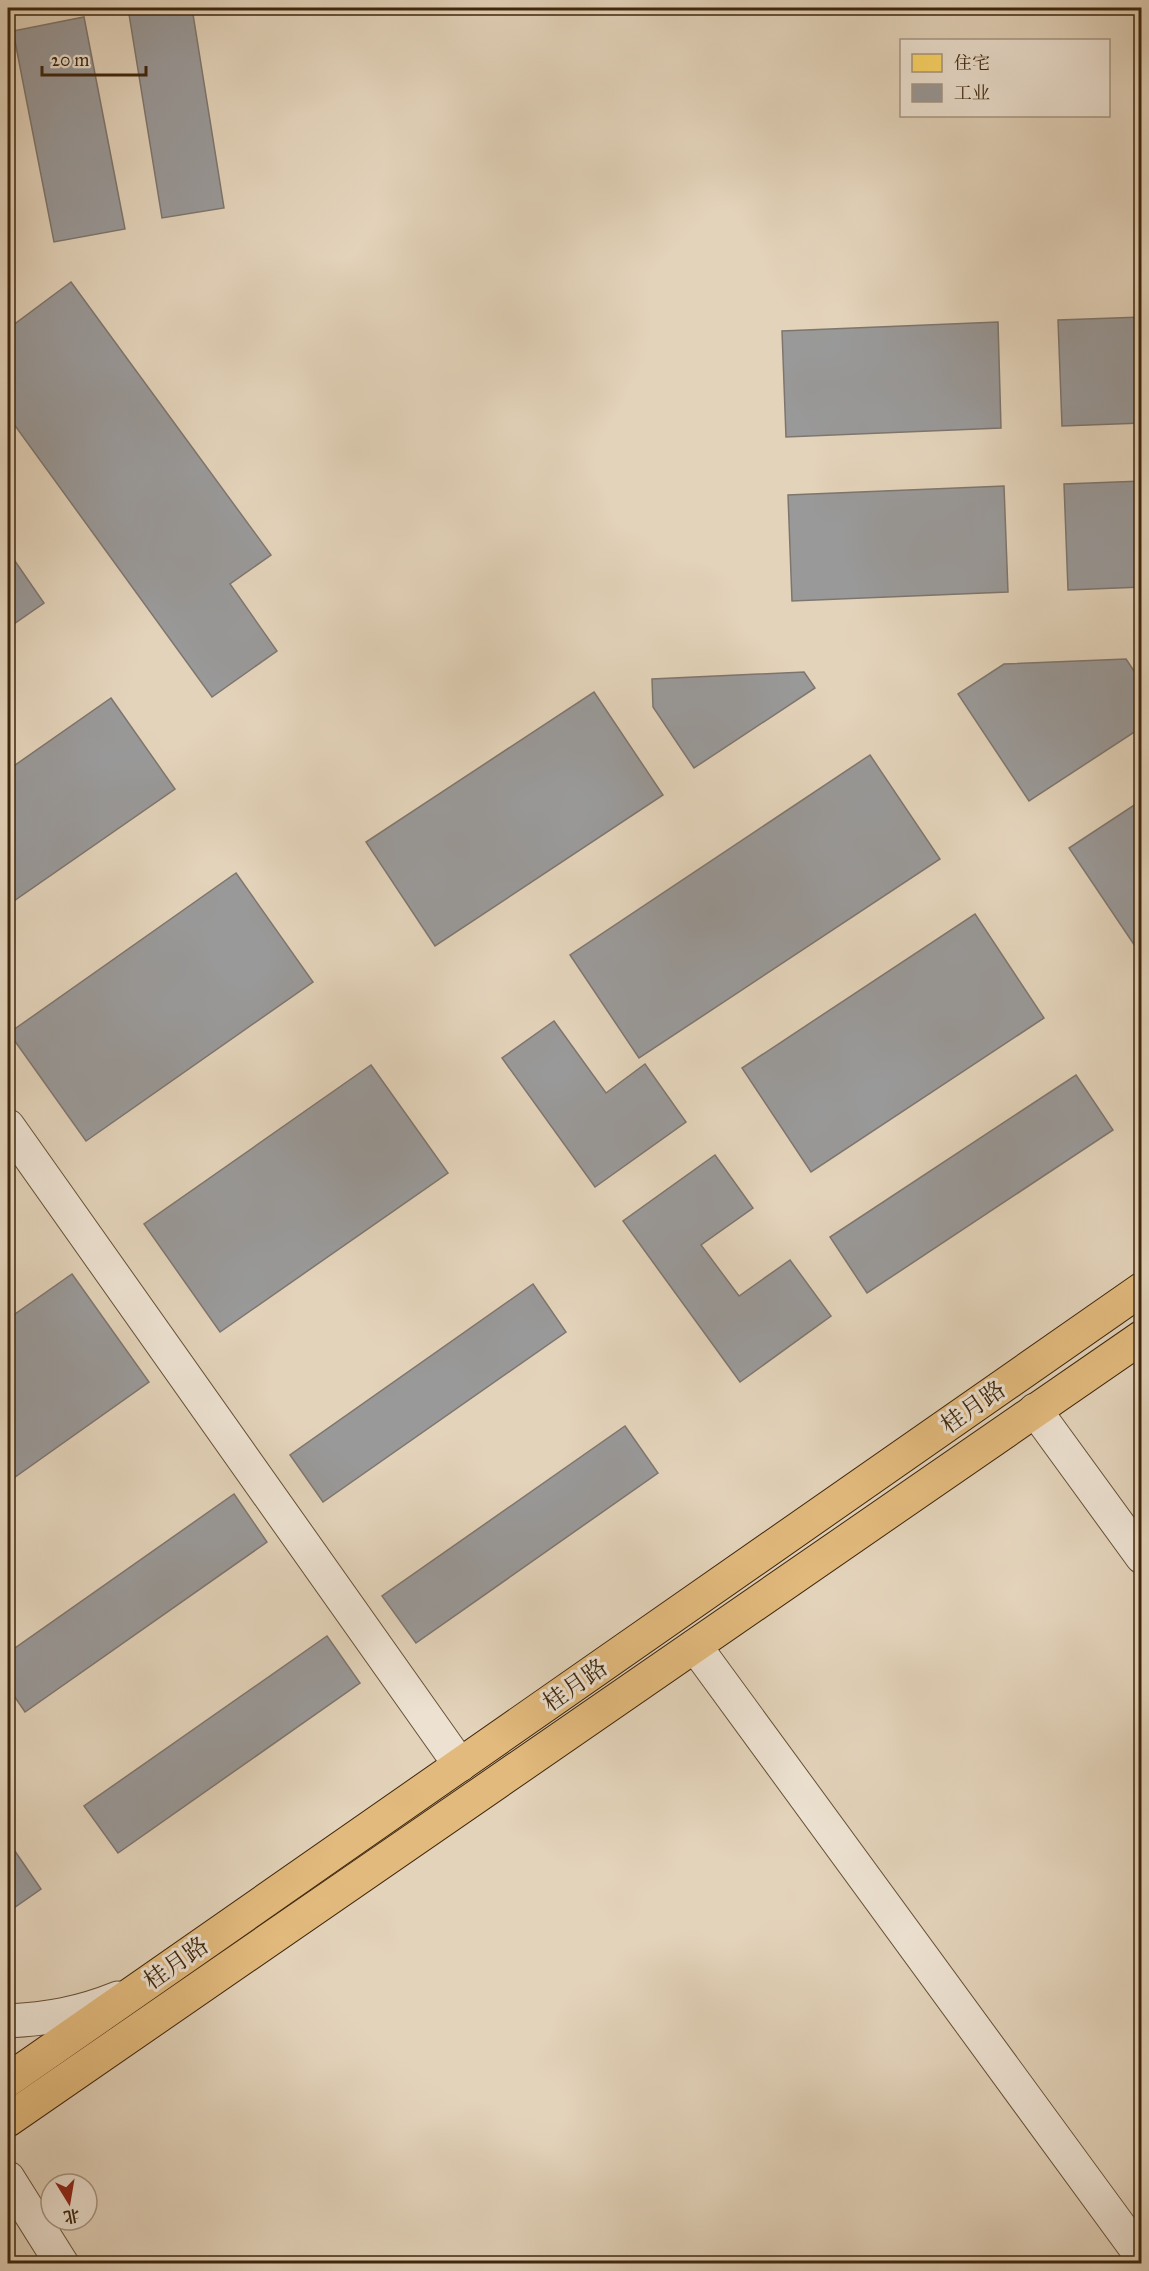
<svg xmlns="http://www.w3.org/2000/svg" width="1149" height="2271" font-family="'IM FELL Great Primer','Noto Serif SC',serif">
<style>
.homes{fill:#ffd966;stroke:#c5a34b;stroke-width:1.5}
.industry{fill:#999;stroke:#7e766e;stroke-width:1.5}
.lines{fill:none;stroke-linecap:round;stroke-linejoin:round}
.minor-casing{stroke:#675137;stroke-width:35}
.major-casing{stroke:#3e260b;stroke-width:35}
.minor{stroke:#ede2d2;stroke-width:33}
.major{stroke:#e2ba7d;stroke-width:33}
.labels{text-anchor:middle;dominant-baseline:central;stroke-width:6;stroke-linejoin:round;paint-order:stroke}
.street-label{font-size:24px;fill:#3e260b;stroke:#ede2d2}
</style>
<rect width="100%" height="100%" fill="#e3d3ba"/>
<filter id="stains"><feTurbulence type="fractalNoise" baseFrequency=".00333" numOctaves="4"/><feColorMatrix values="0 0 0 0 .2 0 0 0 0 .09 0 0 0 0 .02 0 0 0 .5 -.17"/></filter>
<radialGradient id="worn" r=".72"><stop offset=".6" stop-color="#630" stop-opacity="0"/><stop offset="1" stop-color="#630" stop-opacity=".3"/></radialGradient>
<polygon class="homes" points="8,2245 19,2264 8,2264"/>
<g class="industry">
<polygon points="128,8 192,8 224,208 162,218"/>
<polygon points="84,17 125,229 54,242 13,31"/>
<polygon points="71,282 271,555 230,584 277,651 212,697 8,416 8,329"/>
<polygon points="1142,317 1142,423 1062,426 1058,320"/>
<polygon points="998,322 1001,428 786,437 782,331"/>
<polygon points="1142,481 1142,587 1068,590 1064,484"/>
<polygon points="1004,486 1008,592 792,601 788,495"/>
<polygon points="8,551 44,603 8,628"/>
<polygon points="1126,659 1142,683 1142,727 1029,801 958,694 1004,664"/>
<polygon points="804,672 815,688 694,768 653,707 652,679"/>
<polygon points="594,692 663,795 435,946 366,842"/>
<polygon points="111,698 175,789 8,905 8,770"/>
<polygon points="870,755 940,859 639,1058 570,955"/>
<polygon points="1142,800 1142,950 1139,952 1069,848"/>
<polygon points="236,873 313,982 86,1141 9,1033"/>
<polygon points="975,914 1044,1018 811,1172 742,1068"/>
<polygon points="554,1021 606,1093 645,1064 686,1122 595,1187 502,1058"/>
<polygon points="371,1065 448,1173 220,1332 144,1224"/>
<polygon points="1076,1075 1113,1130 867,1293 830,1237"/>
<polygon points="715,1155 753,1208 701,1245 739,1296 790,1260 831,1316 740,1382 623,1221"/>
<polygon points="72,1274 149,1382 8,1482 8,1319"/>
<polygon points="533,1284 566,1332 323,1502 290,1455"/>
<polygon points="625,1426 658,1473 416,1643 382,1596"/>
<polygon points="234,1494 267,1542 25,1712 8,1687 8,1653"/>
<polygon points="327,1636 360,1683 118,1853 84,1806"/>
<polygon points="8,1841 41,1889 8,1912"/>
</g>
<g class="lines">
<defs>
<g id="minor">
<polyline points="8,1126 460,1765"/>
<polyline points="1035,1410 1142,1557"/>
<polyline points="695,1646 1142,2257"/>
<path d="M8,2021C48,2019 81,2013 118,1998"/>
<polyline points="8,2178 62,2264"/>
</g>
<g id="major">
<polyline points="8,2080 1142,1289"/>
<polyline points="8,2120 1142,1337"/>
</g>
</defs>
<use href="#minor" class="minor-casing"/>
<use href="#major" class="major-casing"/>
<use href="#minor" class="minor"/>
<use href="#major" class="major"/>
</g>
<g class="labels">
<g class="street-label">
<text transform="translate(973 1407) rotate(-35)">桂月路</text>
<text transform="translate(575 1685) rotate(-35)">桂月路</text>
<text transform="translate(176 1963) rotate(-35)">桂月路</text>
</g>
</g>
<rect width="1149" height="2271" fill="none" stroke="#e3d3ba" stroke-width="30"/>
<rect x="9" y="9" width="1131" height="2253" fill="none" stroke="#3e260b" stroke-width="3"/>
<rect x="15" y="15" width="1119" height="2241" fill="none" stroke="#3e260b" stroke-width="1.5"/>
<rect x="900" y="39" width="210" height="78" fill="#ede2d2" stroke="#a79782" stroke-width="1.5"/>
<rect x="912" y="54" width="30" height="18" fill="#ffd966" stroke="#a79782" stroke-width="1.5"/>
<text x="954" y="69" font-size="18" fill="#3e260b">住宅</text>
<rect x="912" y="84" width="30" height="18" fill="#999999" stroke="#a79782" stroke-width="1.5"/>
<text x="954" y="99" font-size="18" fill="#3e260b">工业</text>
<g transform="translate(69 2202) rotate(169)"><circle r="28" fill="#ede2d2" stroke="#a79782" stroke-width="1.5"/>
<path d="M0-4.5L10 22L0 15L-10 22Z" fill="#8f2418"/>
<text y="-9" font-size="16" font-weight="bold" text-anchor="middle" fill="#3e260b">北</text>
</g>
<path d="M42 66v9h104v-9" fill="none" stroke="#3e260b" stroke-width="3"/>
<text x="51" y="66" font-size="18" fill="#3e260b" stroke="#ede2d2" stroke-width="4.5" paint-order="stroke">20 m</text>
<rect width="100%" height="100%" filter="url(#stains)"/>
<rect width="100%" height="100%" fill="url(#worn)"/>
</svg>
